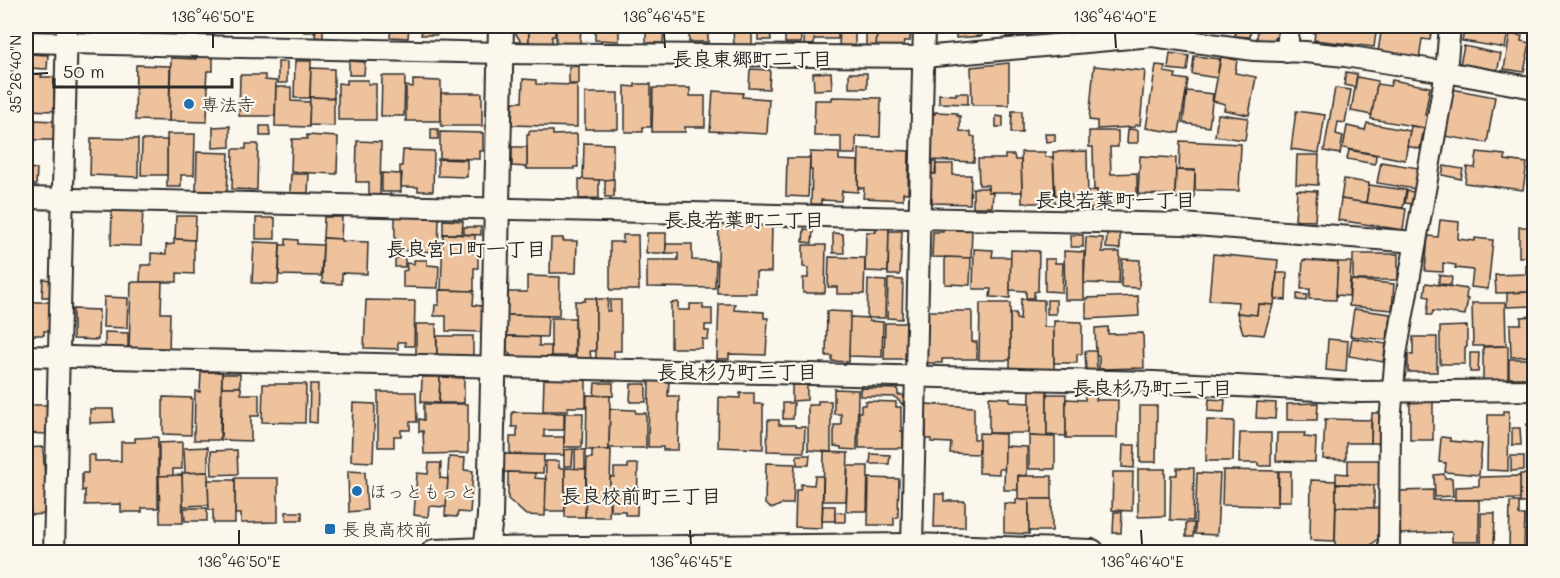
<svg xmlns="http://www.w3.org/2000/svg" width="1560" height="578" font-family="Mali,'Klee One',sans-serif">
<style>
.building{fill:#edc29d;stroke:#2b2b2b;stroke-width:1.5}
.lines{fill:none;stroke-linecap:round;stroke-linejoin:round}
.minor-casing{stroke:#2b2b2b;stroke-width:24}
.tertiary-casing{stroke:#2b2b2b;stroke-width:28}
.minor{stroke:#fbf7ec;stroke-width:20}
.tertiary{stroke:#fbf7ec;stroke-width:24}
.ticks{fill:none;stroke:#2b2b2b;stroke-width:2}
.poi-dot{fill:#1f6fb2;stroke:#fbf7ec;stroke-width:2}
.labels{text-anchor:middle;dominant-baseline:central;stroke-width:4.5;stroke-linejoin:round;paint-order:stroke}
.poi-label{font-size:18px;fill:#2b2b2b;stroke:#fbf7ec;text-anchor:start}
.neighbourhood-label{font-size:20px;font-weight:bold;fill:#2b2b2b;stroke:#fbf7ec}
.neatline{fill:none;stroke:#2b2b2b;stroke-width:2}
.ticks-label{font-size:15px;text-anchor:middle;fill:#2b2b2b}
</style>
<rect width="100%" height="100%" fill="#fbf7ec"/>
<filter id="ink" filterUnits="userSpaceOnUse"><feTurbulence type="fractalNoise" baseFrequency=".0167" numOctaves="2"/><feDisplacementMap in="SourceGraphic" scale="12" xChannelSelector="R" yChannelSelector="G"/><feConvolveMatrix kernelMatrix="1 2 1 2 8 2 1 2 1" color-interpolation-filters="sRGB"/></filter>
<g filter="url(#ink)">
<g class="building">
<rect x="124" y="26" width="22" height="8"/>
<rect x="146" y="26" width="13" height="8"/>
<polygon points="159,26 201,26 201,28 190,28 190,35 159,34"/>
<polygon points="290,26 324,26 323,29 315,29 315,32 304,32 304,28 290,28"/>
<polygon points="391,26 409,26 408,38 390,37"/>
<polygon points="411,26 437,26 437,35 421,35 422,30 411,30"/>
<polygon points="516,26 529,26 529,42 521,42 516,34"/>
<polygon points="529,26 555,26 555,36 552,36 552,44 529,43"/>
<polygon points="556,26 581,26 580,43 556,43"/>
<polygon points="595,26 619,26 619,41 595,40"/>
<polygon points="620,26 641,26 640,29 620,29"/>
<polygon points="646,26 686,26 686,33 664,33 664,27"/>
<polygon points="646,26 664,27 663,43 646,43"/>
<polygon points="708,26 708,42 689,42 689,27"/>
<rect x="733" y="26" width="38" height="3"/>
<rect x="785" y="26" width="16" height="17"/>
<polygon points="808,26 838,26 838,39 814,39 814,47 804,47 804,30 808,31"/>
<polygon points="840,26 855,26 855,48 839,48"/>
<rect x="858" y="26" width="14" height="5"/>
<polygon points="877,26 911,26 910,41 904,41 903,47 876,47"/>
<polygon points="956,26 1030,26 1030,35 1006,37 1006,31 982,33 982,36 956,38"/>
<rect x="1033" y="26" width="27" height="2"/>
<polygon points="1085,26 1101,26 1100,32 1085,30"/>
<polygon points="1175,26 1212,26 1212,30"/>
<polygon points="1236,26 1251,26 1250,37 1235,36"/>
<polygon points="1258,26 1282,26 1281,34 1271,41 1257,40"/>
<polygon points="1303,26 1377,26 1374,47 1314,40 1315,33 1302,31"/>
<polygon points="1382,26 1432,26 1430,40 1422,39 1419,60 1378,52"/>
<polygon points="1465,26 1509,26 1505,48 1462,41"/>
<polygon points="752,28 752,45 734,45 733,29"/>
<polygon points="316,29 323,29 323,38 315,37"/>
<polygon points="770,29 771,40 758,40 758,30"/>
<polygon points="866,31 877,31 876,47 866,47"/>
<polygon points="1510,34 1522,36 1521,41 1530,43 1524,72 1504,69"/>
<polygon points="1464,46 1501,54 1497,72 1460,64"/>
<polygon points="1170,53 1189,56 1187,71 1168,69"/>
<polygon points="29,54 48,55 47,69 29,68"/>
<polygon points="196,55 213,56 213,71 207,71 206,86 208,86 207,122 169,121 171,58 196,59"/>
<polygon points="1194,56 1220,59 1217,78 1192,74"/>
<polygon points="1221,57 1237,60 1235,73 1256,77 1249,115 1224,110 1225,104 1213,101"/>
<polygon points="295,61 311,61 310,98 294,98"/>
<polygon points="349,61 365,62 364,75 349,75"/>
<rect x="278" y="62" width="9" height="21"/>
<polygon points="1009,63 1009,105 972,105 971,67"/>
<polygon points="136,65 170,66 169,121 135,120"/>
<polygon points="1156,65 1165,66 1164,72 1176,74 1175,78 1188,80 1179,133 1146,128"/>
<polygon points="579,66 579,84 569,84 569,67"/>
<polygon points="1094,66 1145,71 1140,125 1135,125 1135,127 1097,129 1097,121 1089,120"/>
<polygon points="311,68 334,69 334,98 310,97"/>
<polygon points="750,69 770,70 769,89 749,88"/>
<polygon points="26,70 27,70 27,74 42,74 41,77 54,77 54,111 26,110"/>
<polygon points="831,72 832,89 814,90 813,73"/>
<polygon points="1346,72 1357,74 1355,87 1344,85"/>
<rect x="849" y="73" width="18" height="15"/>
<polygon points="240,75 265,75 265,80 276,81 275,116 239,116"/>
<polygon points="382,76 405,76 404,116 381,116"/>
<polygon points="1357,77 1378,81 1372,115 1351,111"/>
<polygon points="523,79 536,80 536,84 577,85 577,127 512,125 513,102 522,102"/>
<polygon points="347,80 368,80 368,84 376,84 376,120 338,120 338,83 347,84"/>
<polygon points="413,80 441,81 441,121 406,121 406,86 413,87"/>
<polygon points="1392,80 1430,87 1425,115 1428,115 1425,128 1371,119 1377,84 1390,86"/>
<polygon points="635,84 651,84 651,127 643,127 643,132 625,132 625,86 635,87"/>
<polygon points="276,87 291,87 291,101 310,102 309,127 275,126"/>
<polygon points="653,88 690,88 690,96 705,96 705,127 685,127 685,132 652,132"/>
<polygon points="1335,88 1351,90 1345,123 1338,122 1336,134 1343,136 1340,154 1324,151"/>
<polygon points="1452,89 1495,97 1487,143 1444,136"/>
<polygon points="713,91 743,93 742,97 769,99 767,134 710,131"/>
<polygon points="1187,91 1213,94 1209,127 1183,123"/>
<rect x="441" y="93" width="41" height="33"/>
<rect x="585" y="93" width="33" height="36"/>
<polygon points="956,93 968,93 968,104 939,103 939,94 956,95"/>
<polygon points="310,97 334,98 334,126 309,125"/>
<polygon points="832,97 881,98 880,137 856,136 856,154 841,154 841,136 814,136 815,100 832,100"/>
<polygon points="1012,111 1022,111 1022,133 1011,133"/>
<polygon points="1296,111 1325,115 1319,153 1291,149"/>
<polygon points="935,112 957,113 957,116 960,116 960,131 971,132 971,136 975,137 974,162 929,160 930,114 935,114"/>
<polygon points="1218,114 1248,118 1245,140 1215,136"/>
<polygon points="996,116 1003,117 1003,127 996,127"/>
<rect x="1530" y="117" width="4" height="46"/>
<polygon points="35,120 54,121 54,140 35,140"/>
<rect x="26" y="122" width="7" height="9"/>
<polygon points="1367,123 1410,131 1405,160 1343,148 1347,126 1365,130"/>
<polygon points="230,126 230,147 213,148 213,127"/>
<polygon points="260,126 269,126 270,136 260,136"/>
<polygon points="1411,126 1424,128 1420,149 1407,146"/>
<rect x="431" y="129" width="7" height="10"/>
<polygon points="1128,129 1138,130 1138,143 1127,143"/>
<polygon points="529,131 553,131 553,135 577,134 578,167 574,167 574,169 527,169 527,135 529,135"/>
<polygon points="1089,131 1118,131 1118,147 1110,147 1111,174 1137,173 1137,199 1121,200 1121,204 1097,204 1097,190 1094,190 1093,147 1089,147"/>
<polygon points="440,132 483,133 483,151 480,151 480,159 440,158"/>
<rect x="26" y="133" width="8" height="10"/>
<polygon points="167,134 195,134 194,175 181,175 181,187 167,187"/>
<polygon points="1045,134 1055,134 1055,141 1046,142"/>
<polygon points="307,135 338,137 337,174 291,172 292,139 307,139"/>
<polygon points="91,138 138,139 138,177 90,175"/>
<polygon points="142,140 167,140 167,175 141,175"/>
<polygon points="357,141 381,142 380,196 369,196 369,182 356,182"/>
<polygon points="1180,141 1241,144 1239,191 1195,190 1195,170 1179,170"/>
<polygon points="584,143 613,144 613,180 583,180"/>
<polygon points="246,144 258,144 257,190 232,189 233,149 246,149"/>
<polygon points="512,147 527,147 527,167 512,166"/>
<polygon points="859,149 909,151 908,193 903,193 903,200 863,198 864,188 858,188"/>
<polygon points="403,150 434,151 433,191 418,191 418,187 401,187 402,173 400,173 400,166 402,166"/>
<polygon points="1349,150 1376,155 1375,164 1347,159"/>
<polygon points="1087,151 1088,201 1072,201 1072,195 1055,195 1053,152"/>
<polygon points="197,152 229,153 227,193 196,193"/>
<polygon points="810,152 839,153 839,160 858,161 858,192 842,191 841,201 821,200 821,204 811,204 812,170 810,170"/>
<polygon points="1021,152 1045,152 1045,157 1053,157 1055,203 1022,203"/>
<polygon points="1477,152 1505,155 1505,160 1527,163 1523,190 1465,183 1467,167 1475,168"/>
<polygon points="1005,155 1014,155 1015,160 1021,160 1022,192 988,192 988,185 979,185 978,159 1005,159"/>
<polygon points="1297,155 1319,155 1318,185 1296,184"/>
<polygon points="1140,156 1176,158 1175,195 1138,194"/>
<polygon points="787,158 810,158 808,197 786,196"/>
<polygon points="438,159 467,160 467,177 438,176"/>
<polygon points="929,162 936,162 935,174 928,174"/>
<polygon points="1381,162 1419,168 1415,189 1377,183"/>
<polygon points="936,164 953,164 953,175 971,175 970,204 932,203 932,198 928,197 928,174 936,174"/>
<polygon points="1444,166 1463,169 1461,179 1442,175"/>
<polygon points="27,168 37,169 36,185 26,185"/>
<polygon points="1176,170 1195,171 1194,199 1175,198"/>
<polygon points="382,173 401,174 401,192 382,192"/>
<polygon points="291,174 309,174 308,193 290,193"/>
<polygon points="579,179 599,180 599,198 579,199"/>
<polygon points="613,179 614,179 614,197 605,197 605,180"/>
<polygon points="1344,179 1369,183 1366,203 1341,199"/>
<polygon points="1369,185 1406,190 1403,208 1366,203"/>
<polygon points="973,188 988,188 988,192 993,192 992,207 973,207"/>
<polygon points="1097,190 1097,209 1089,209 1088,191"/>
<polygon points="1297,190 1317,191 1315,221 1295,220"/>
<polygon points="1407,191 1414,192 1413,204 1405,203"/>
<polygon points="1341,199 1406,209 1403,230 1338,220"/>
<polygon points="112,210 143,211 141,246 111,245"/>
<polygon points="176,216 196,216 195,240 175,239"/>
<polygon points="324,217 342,217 341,239 323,238"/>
<polygon points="395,217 439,218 438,252 395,250"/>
<rect x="256" y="218" width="19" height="21"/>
<polygon points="443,220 463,221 462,234 443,234"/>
<polygon points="1440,220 1459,222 1458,239 1475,241 1475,238 1493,240 1488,289 1471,287 1473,270 1455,268 1456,265 1443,263 1443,272 1425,271 1428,236 1438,237"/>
<polygon points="719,224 772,225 771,272 756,272 756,293 717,293"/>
<polygon points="464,227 481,227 481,235 464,234"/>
<rect x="1519" y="227" width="15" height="30"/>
<polygon points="876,228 889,228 888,272 865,271 866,232 876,232"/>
<polygon points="943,228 972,228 971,258 932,257 933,232 943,232"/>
<polygon points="804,229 813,230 812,243 803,242"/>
<polygon points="889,231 902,231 900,275 888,275"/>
<polygon points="647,233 666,233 666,253 646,253"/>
<polygon points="833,233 843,234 844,253 833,253"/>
<polygon points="1107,233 1120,233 1120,249 1106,248"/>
<polygon points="443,234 475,235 474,253 478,253 478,268 474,268 474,291 441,290"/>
<polygon points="623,235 638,235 639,290 610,290 610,242 623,242"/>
<rect x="1071" y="235" width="12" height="12"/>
<polygon points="1086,237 1103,238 1102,252 1120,252 1119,284 1084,283"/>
<polygon points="323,238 341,239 341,241 368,242 367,274 342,273 342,284 322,283"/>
<polygon points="551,238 563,238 563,241 577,241 576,273 550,273"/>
<polygon points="174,239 194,240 194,274 177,273 177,282 140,282 141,265 151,265 151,253 166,254 166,245 174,244"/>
<polygon points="286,239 298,240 298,244 323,245 321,276 279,275 280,245 286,245"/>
<polygon points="254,242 280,243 278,284 252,283"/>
<polygon points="666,244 692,244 692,260 716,261 715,288 647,287 647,260 678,260 678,253 666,253"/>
<polygon points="803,245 826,245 825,293 803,293 803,278 808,278 808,268 803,267"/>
<polygon points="974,249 993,250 992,257 1011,257 1010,298 990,297 991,289 973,289"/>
<polygon points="1011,250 1039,251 1038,291 1034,292 1034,298 1026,298 1026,291 1010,290"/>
<polygon points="1064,251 1084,252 1084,300 1065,300"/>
<polygon points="1213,254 1278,260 1274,305 1258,304 1257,315 1237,313 1238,302 1209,300"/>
<rect x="1353" y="254" width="45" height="26"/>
<polygon points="829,257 865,258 864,294 837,294 837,287 828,287"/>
<polygon points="945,257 971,258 970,285 945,284"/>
<rect x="395" y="258" width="10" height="9"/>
<polygon points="1045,259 1055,259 1055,263 1063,263 1062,292 1045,291"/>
<polygon points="1122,259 1140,260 1139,288 1121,287"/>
<polygon points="414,260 427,260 427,265 439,266 438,288 403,287 403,271 407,270 406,263 414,264"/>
<polygon points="1303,260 1338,262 1336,300 1309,299 1310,289 1301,289"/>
<polygon points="1338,262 1351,262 1349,296 1336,295"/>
<polygon points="1526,265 1534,265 1534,292 1496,293 1495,275 1526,274"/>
<polygon points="1277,273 1287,273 1286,300 1275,299"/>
<polygon points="1439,275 1452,277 1451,285 1439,284"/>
<polygon points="527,276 560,277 559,316 507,315 508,292 527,292"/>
<polygon points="43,279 51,280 50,297 42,297"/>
<polygon points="888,279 903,280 902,319 887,318"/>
<polygon points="868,280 886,281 885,318 867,318"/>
<polygon points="1351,280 1394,284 1392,310 1349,306"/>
<polygon points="131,282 162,282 161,313 170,313 169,351 129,350"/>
<polygon points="1426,283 1467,289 1466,299 1468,299 1465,315 1433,311 1432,315 1427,315 1429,297 1424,296"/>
<polygon points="439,290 474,291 473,305 482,306 482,332 446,331 446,316 434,316 435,305 439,305"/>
<polygon points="1534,292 1534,306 1507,307 1507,293"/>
<polygon points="1297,294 1307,295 1306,301 1297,300"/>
<polygon points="1138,296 1139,316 1086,319 1086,298"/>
<polygon points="104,297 128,298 127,328 103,327"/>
<polygon points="585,298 596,298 596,351 590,351 591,359 576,359 575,301 585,301"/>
<polygon points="596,299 608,299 607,311 610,311 610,300 621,300 621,351 614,351 614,360 596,359"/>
<polygon points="1021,299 1044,300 1044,327 1054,327 1054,370 1010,369 1010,313 1016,313 1016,319 1020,320"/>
<polygon points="366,300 415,301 414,346 405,346 405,342 398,342 398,349 364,348"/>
<rect x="1047" y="300" width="9" height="14"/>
<polygon points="27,302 50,302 49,331 44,331 44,335 33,335 33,342 29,341 29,345 26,344 26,304 28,304"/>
<polygon points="678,302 678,310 690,310 690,304 703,304 703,309 712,309 712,325 705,325 705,331 709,331 708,340 702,339 702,348 671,348 671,303"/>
<polygon points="980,303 1010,303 1010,360 979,360"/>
<polygon points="1472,303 1505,303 1506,346 1473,346"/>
<polygon points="719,304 735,304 734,310 764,312 764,318 768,318 766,355 729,354 729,359 717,359"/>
<polygon points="1258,304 1273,305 1264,335 1243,333 1237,313 1257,315"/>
<polygon points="73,309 99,310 98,340 73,339"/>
<polygon points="1354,309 1390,314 1387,340 1350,336"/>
<polygon points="827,311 851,312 849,362 832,361 832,356 826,356"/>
<polygon points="927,311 972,311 972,342 977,342 977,359 942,359 942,363 927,363"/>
<polygon points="507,315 548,316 547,337 507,336"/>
<polygon points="1534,316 1534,356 1511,357 1510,324 1521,324 1521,317"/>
<polygon points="850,317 869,318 869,321 883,322 882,357 849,356"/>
<rect x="551" y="318" width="24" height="38"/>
<polygon points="1054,321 1082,322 1082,354 1077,354 1077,363 1054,363"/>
<polygon points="885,323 907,323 906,359 884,359"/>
<polygon points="416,324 436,324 437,354 416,354"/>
<polygon points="1467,326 1467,347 1465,348 1465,364 1440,364 1440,327"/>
<polygon points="1108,327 1108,334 1143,333 1144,368 1099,369 1099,356 1096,356 1095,328"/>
<polygon points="105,332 128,333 128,348 105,347"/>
<polygon points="437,336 473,336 473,358 437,357"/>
<polygon points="507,336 539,337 539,346 551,346 551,359 512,357 507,351"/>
<polygon points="1413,337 1437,337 1437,372 1408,372 1408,354 1413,355"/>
<polygon points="1352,338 1386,344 1383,362 1349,356"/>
<polygon points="1328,339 1348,341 1346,372 1326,370"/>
<polygon points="1508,346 1508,381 1483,381 1483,347"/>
<polygon points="1085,351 1096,351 1097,370 1086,370"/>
<polygon points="1470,353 1479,353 1478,372 1470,372"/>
<rect x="1509" y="359" width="25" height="19"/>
<polygon points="201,372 222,372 220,440 194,440 195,391 200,392"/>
<rect x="222" y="374" width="18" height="13"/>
<polygon points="422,377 440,377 439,403 421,402"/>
<polygon points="440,377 464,378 464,403 439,403"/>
<polygon points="544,378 586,380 586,407 568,407 568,411 543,411"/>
<polygon points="649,381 669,381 668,396 679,396 678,450 663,450 663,447 648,447"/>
<polygon points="595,383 613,383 613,396 594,396"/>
<polygon points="263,384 306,384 305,423 262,422"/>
<polygon points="310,384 318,384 317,423 309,422"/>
<polygon points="631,384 646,384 646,402 630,402"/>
<polygon points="792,385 807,385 807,400 792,401"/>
<polygon points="222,387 241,387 241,394 259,394 259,416 251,416 251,441 221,440"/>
<polygon points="860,388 898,389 898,395 904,395 903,405 895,397 860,396"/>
<polygon points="834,389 858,390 857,450 841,449 841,447 834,446 834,425 841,425 841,414 834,414"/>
<polygon points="1030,390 1047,390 1047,437 1029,436"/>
<polygon points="378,392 416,392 417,422 410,422 410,430 401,430 401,436 394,436 394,447 378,447"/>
<polygon points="740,393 754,393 754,404 763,404 763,449 718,447 719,397 740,398"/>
<polygon points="1047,394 1066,394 1066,436 1047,435"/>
<polygon points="587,395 610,396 609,450 586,450"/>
<polygon points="1085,395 1097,395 1096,400 1118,400 1117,438 1066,438 1066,399 1085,400"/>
<polygon points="163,397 192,398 191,435 163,434"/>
<polygon points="989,397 1010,398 1010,402 1030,403 1029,433 989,433"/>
<polygon points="1209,399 1225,400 1224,412 1208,411"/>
<polygon points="818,401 831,401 831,452 808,450 808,405 818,405"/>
<polygon points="865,401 896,402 896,407 901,407 901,431 903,431 903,448 859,448 859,412 861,412 861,405 865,405"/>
<polygon points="1257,402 1276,403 1275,419 1256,418"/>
<rect x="1410" y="402" width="23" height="38"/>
<polygon points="353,403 375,404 373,462 351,461"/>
<polygon points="783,403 794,403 793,419 783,419"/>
<polygon points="1318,403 1317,420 1287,420 1287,404"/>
<polygon points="424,404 468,404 468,453 424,454 423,431 419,432 419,419 424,420"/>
<polygon points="926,404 974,407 974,439 979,439 979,454 950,453 951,443 931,442 931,439 926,439"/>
<polygon points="26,405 48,405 46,434 26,433"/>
<polygon points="1140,406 1157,406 1156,462 1140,462"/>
<polygon points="90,409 113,409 114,422 90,423"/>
<polygon points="610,409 635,410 636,413 646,413 646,448 609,448"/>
<polygon points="1503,411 1509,411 1508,471 1487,470 1488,415 1503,415"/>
<polygon points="512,412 564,413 564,430 544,430 544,437 564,437 564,455 510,454 510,437 517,437 517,427 512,427"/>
<polygon points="565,413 583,413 582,447 564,447"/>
<polygon points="1372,413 1379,413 1379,443 1371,443"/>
<polygon points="1325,419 1371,420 1371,443 1346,443 1346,460 1323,459"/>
<polygon points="768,420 779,420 779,425 795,425 795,427 805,427 804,452 767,451"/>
<polygon points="1207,420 1234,421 1233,461 1206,461"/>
<rect x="1527" y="424" width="7" height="46"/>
<polygon points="1512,428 1520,428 1521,445 1512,445"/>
<polygon points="979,433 1005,434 1005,469 999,469 999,474 979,473"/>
<polygon points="1240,433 1271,433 1271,466 1258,466 1258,463 1239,463"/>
<polygon points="1277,433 1305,433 1304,437 1316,438 1315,462 1276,461"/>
<polygon points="1029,436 1055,437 1055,469 1029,469"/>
<polygon points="158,437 158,508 142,508 142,512 121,512 121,504 85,505 85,490 82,491 82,473 88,473 88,455 95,455 95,461 121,461 121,442 135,442 135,438"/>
<polygon points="1441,437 1450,438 1450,441 1482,444 1479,475 1445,472 1446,463 1439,462"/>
<polygon points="182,442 182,469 173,469 173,476 159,476 159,443"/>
<polygon points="1123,445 1135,445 1134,468 1122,467"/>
<polygon points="1005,446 1027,447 1027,476 1018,475 1018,490 1004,490"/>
<polygon points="43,447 47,514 31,515 30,504 26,504 26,448"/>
<polygon points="208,447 208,472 185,473 184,448"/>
<polygon points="573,449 572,466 564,466 564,450"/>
<polygon points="575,449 585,450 585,469 575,469"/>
<polygon points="237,450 238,474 212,475 211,451"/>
<polygon points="592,450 611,450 609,517 585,517 587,458 592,458"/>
<polygon points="824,452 848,453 846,501 823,501"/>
<polygon points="504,454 544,455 543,473 504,472"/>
<polygon points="871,454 890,455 889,464 870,464"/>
<polygon points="797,455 810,455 809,465 797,465"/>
<polygon points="1511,456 1524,456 1524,470 1511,471"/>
<polygon points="449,457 465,458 464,470 473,471 470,513 458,512 457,517 445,516"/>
<polygon points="1348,460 1380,460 1379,485 1336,484 1336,473 1348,474"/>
<polygon points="546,461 559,461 559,468 565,468 565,511 545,511"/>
<polygon points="429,463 441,463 440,478 448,479 446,507 429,506 428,517 414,515 417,473 428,474"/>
<polygon points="766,463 795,464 793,504 782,504 774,508 771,508 765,504"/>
<polygon points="628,464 638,464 637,515 625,515 625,511 610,511 610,477 614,477 614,468 628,468"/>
<polygon points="848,466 868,466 867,511 846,511"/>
<polygon points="565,468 586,469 585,517 565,517"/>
<polygon points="1177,468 1194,468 1193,521 1170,520 1171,475 1177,475"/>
<polygon points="1138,469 1165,469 1165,516 1138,517"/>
<polygon points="1223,470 1278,471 1278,506 1222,505"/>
<polygon points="348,471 365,472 367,510 349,512"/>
<polygon points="1279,471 1291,471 1291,501 1278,501"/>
<polygon points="208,472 209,505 183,506 182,473"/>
<polygon points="508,472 535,473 535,478 546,479 545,516 526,515 508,499"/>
<polygon points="1113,472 1133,472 1132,511 1112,510"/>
<polygon points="1197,473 1220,474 1217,535 1195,534"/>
<polygon points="1444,474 1445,478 1452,478 1453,496 1435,497 1434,475"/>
<polygon points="1520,474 1534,474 1534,548 1527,548 1526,503 1520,503"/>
<polygon points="182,475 183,523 160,523 159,476"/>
<polygon points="815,476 823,476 822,528 795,527 796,490 800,490 801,484 814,485"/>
<rect x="1018" y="476" width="34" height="23"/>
<polygon points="1520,476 1520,499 1455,500 1455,487 1479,486 1479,477"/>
<polygon points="235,478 278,478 278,522 241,523 241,514 235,514"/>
<polygon points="869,478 899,479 898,517 894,518 894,525 868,525"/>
<polygon points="208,480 235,480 235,523 213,523 213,510 209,510"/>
<polygon points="1311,480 1336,481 1335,541 1310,540"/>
<polygon points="1336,484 1374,485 1374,508 1336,507"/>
<polygon points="1433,490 1433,500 1479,500 1479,542 1452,542 1452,532 1400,534 1399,491"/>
<polygon points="935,494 944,494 944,501 965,501 965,527 934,527"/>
<polygon points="1016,499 1029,499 1029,534 1004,533 1004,503 1016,504"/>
<rect x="1029" y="499" width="23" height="32"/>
<polygon points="1510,502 1519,502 1519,515 1525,515 1524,549 1509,549"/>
<polygon points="823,506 835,506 835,521 822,521"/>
<polygon points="1336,507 1379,508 1379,538 1369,547 1335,546"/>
<polygon points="184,508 207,508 207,521 185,521"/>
<rect x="286" y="512" width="16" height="8"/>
<polygon points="835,512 845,513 845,522 835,522"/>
<polygon points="1114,512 1122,512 1121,533 1113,533"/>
<polygon points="1481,513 1495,513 1494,547 1481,546"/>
<polygon points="1186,523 1194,523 1193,537 1186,537"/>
</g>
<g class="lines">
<defs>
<g id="minor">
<polyline points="26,42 501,53 923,57 1152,36 1254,50 1305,52 1345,56 1446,72 1534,88"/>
<polyline points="1287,52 1289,26"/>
<polyline points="26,198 1183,224 1416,242"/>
<polyline points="26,356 1154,382 1359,392 1534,390"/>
<polyline points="912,546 924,26"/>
<polyline points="54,552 67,26"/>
<polyline points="1389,552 1390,422 1396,354 1446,72 1450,26"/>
</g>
<g id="tertiary">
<polyline points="434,552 487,550 912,546 1092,552"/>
<polyline points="486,552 490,516 501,26"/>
</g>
</defs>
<use href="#minor" class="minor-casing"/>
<use href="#tertiary" class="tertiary-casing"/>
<use href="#minor" class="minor"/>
<use href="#tertiary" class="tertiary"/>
</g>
</g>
<path class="ticks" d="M213,33V48M664,33L665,48M1115,33L1116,48M33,74L48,73M239,530V545M690,530L691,545M1141,530L1142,545"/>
<g class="poi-dot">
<circle cx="189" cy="104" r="6"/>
<circle cx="357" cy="491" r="6"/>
<rect x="324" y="523" width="12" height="12" rx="3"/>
</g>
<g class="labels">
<g class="poi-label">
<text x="201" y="104">専法寺</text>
<text x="369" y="491">ほっともっと</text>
<text x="342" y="529">長良高校前</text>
</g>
<g class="neighbourhood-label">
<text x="752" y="58">長良東郷町二丁目</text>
<text x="1115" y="199">長良若葉町一丁目</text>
<text x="744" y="219">長良若葉町二丁目</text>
<text x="466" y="248">長良宮口町一丁目</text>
<text x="737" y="371">長良杉乃町三丁目</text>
<text x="1152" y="387">長良杉乃町二丁目</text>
<text x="641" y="495">長良校前町三丁目</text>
</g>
</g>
<rect width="1560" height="578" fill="none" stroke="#fbf7ec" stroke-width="66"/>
<path d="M54 78v9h178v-9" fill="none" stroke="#2b2b2b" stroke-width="3"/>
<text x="63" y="78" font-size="18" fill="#2b2b2b" stroke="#fbf7ec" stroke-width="4.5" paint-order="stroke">50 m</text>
<rect x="33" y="33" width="1494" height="512" class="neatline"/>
<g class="ticks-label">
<text x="213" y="22">136°46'50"E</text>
<text x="664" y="22">136°46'45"E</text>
<text x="1115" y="22">136°46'40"E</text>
<text transform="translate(16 74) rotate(-90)" y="5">35°26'40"N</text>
<text x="239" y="567">136°46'50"E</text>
<text x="691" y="567">136°46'45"E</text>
<text x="1142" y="567">136°46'40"E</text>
</g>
</svg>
